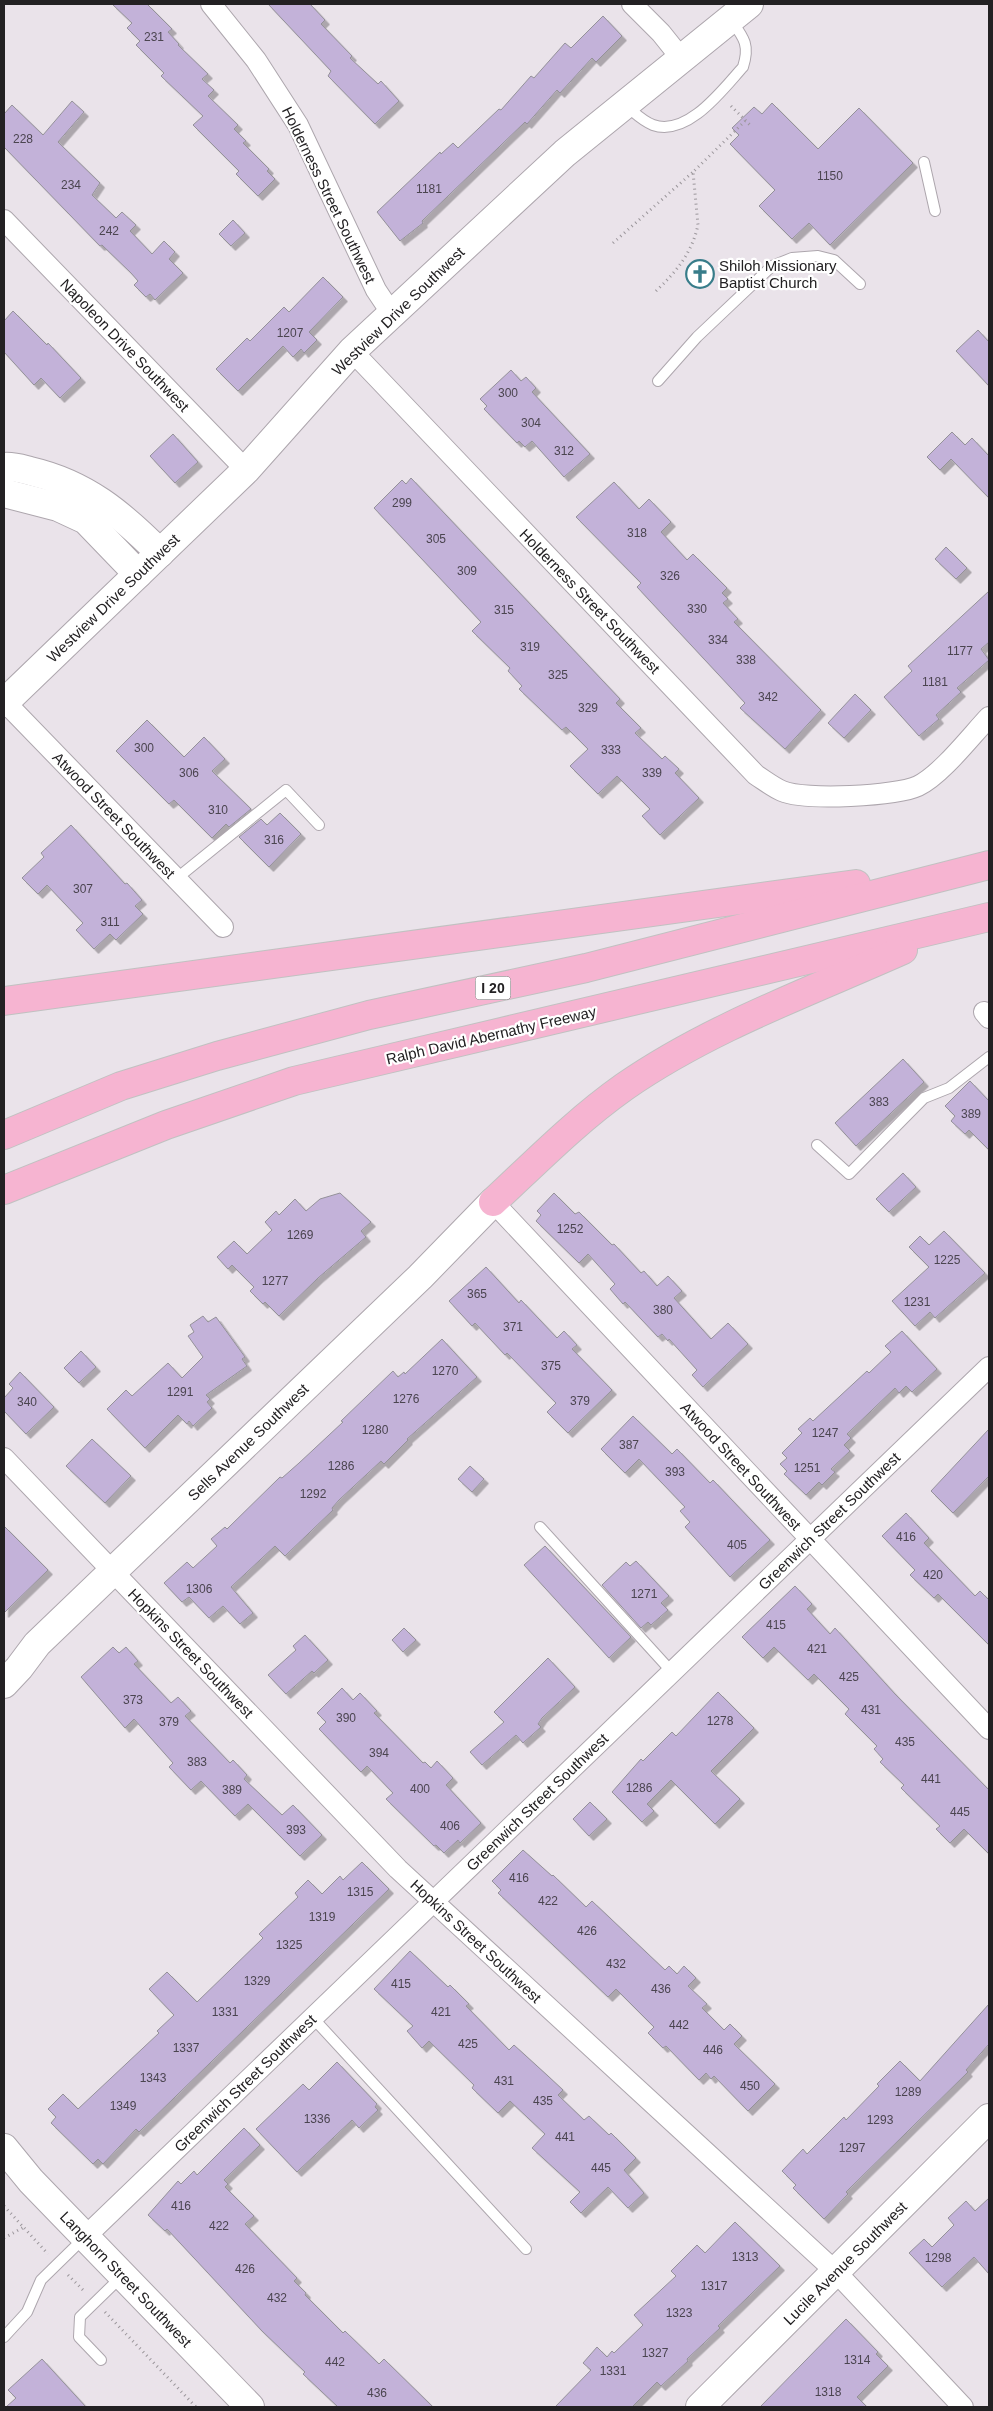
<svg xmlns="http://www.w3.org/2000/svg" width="993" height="2411" font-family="Helvetica,sans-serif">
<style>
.building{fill:#c3b2d9;stroke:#949199;filter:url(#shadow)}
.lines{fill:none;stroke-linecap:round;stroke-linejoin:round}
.lane-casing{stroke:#ada6ad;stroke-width:12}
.street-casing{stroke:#ada6ad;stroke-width:22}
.secondary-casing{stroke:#ada6ad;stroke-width:30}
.highway-casing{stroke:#c1c1c1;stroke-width:30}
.path{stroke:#9b969b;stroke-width:3;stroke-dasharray:1 4;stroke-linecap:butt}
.lane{stroke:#fff;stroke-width:10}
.street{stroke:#fff;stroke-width:20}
.secondary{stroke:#fff;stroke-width:28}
.highway{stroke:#f6b4d1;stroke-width:28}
.labels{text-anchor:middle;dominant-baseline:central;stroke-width:4.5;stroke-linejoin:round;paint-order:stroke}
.number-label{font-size:12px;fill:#4b4550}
.shield{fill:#fff;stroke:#656465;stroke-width:1}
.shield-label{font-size:14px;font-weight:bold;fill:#232123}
.street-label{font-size:15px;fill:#232123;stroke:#fff}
.poi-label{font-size:15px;fill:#232123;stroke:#fff;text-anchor:start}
</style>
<defs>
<filter id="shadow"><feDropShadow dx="4.5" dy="4.5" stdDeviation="0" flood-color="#0004"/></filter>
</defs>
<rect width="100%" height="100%" fill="#eae3ea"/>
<g class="building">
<polygon points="112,4 147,4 172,29 168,32 179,44 178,45 208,74 202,79 214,90 208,96 238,125 234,129 246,141 243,143 269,169 267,171 275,179 258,196 236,174 239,171 193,125 203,116 161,76 164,73 136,45 140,41 127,28 132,23"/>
<polygon points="268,4 310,4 325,20 321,24 352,56 350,58 378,84 381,81 399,101 375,124 328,76 331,71"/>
<polygon points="603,16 622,36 596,62 592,58 560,93 557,90 527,124 525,122 422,221 423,223 400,241 377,212 440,152 441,154 453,143 458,148 499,109 501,110 531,76 534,78 565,43 571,48"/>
<polygon points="72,101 84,112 58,142 100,183 92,195 116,218 122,212 136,225 130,231 152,254 164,241 175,252 169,259 183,273 155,300 150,294 146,297 134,285 138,281 131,273 102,245 100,246 4,147 4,114 12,105 43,135"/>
<polygon points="772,103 818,149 859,108 913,163 830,245 809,223 792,239 759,206 775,190 730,144 739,135 732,128 754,107 762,114"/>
<polygon points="233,220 245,233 231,246 219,234"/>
<polygon points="323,277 343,297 309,332 317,340 304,353 301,349 293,357 283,346 238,391 216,369 247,338 250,341 284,307 289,312"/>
<polygon points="13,311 47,345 48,343 81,378 60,398 41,378 34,385 4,352 4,321"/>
<polygon points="978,330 989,342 989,386 956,351"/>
<polygon points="511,370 521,381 526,377 536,388 532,392 590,454 564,477 532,441 525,447 519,441 517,443 484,409 487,406 480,399"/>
<polygon points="952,432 965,445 972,438 989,456 989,498 951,459 940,470 927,457"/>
<polygon points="173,434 198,462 175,483 150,456"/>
<polygon points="411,478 620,699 616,703 641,728 635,733 662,759 665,756 679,769 675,773 699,798 660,835 642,816 650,809 617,776 598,794 570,766 588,749 566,727 562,730 519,689 522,686 508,671 510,668 472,631 481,622 374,508 402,480 406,484"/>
<polygon points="614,482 639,509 649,499 671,522 661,532 687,560 693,554 727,588 722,593 728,599 723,603 738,619 734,622 821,710 785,749 740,708 745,703 637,587 641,583 576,517"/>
<polygon points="946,547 967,568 956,579 935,559"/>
<polygon points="989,591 989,642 981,649 989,660 957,688 961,692 936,715 939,719 919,736 884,697 912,671 908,666"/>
<polygon points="855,694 871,710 844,738 828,723"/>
<polygon points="147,720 184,757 204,737 225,759 212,771 251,809 229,827 226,824 212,838 174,800 169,804 116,751"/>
<polygon points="280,813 301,834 269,867 239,837 261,819 267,825"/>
<polygon points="71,825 125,884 127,883 142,900 135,906 143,914 116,940 110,934 94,949 76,930 83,923 47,885 38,894 22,878 44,857 41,853"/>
<polygon points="903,1059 924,1082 856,1146 835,1123"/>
<polygon points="970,1081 989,1101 989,1150 969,1130 965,1134 951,1121 955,1116 945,1106"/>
<polygon points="903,1173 916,1187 889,1212 876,1199"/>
<polygon points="340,1193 371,1222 361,1231 366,1237 318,1278 279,1316 265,1302 263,1304 250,1291 254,1287 232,1265 228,1269 217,1257 234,1241 247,1254 272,1230 265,1222 276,1211 279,1215 295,1199 306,1211 320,1199"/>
<polygon points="554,1193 575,1214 579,1212 612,1245 614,1244 641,1273 644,1271 657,1286 668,1276 682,1291 674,1298 711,1339 728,1323 748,1344 703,1387 692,1375 697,1370 669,1339 668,1341 662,1334 658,1337 625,1302 623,1304 610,1289 615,1284 588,1254 579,1263 536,1221 541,1215 537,1211"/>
<polygon points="944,1231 985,1273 935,1318 930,1312 915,1326 892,1301 929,1267 909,1247 920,1236 929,1245"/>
<polygon points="486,1267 519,1303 521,1300 557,1338 564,1331 577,1345 572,1349 612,1390 568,1433 547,1412 556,1403 507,1353 505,1355 475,1323 472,1326 449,1301"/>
<polygon points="203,1316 208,1322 216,1317 245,1357 242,1359 247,1366 206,1395 210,1399 207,1402 212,1408 193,1426 189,1421 187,1424 178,1415 145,1448 107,1409 126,1390 132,1396 168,1363 182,1378 203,1357 188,1336 194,1332 190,1325"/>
<polygon points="902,1331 937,1369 912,1392 906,1386 899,1393 895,1388 847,1434 851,1438 844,1445 850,1451 831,1469 835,1472 822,1485 819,1482 806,1495 784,1474 787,1471 780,1464 787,1458 782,1453 802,1433 798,1429 810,1418 813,1421 867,1371 869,1373 891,1352 885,1346"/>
<polygon points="442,1339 477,1377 407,1439 408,1440 384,1464 381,1461 339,1500 332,1508 333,1510 285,1556 275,1546 231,1587 253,1613 240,1624 223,1606 209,1618 189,1597 182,1602 164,1583 187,1562 193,1568 217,1546 211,1539 225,1527 227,1529 280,1477 282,1478 299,1463 343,1422 341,1421 393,1371 398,1377 404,1372 405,1374"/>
<polygon points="81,1351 96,1367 79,1383 64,1368"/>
<polygon points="20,1372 54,1407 26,1434 4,1411 4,1398 13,1388 9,1384"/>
<polygon points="633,1416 672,1454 677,1449 710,1483 713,1480 770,1540 730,1577 685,1527 690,1522 680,1511 685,1507 639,1459 625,1473 601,1449"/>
<polygon points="989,1429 989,1476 953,1513 931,1491"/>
<polygon points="92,1439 131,1476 105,1503 66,1466"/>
<polygon points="470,1466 484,1479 472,1492 458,1479"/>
<polygon points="906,1513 929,1538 924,1543 975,1596 980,1591 989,1600 989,1645 938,1594 934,1598 910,1575 915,1570 882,1536"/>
<polygon points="4,1526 48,1570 4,1613"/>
<polygon points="545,1546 631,1637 609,1658 524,1565"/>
<polygon points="636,1561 669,1596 661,1603 668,1610 651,1625 648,1622 641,1628 602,1585 626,1562 630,1566"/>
<polygon points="795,1586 812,1604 807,1609 830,1634 835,1628 895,1694 989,1790 989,1854 964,1829 950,1843 936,1829 940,1826 901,1788 904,1785 880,1762 883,1759 874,1749 877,1746 845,1714 849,1709 814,1674 808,1680 774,1647 763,1658 742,1637"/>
<polygon points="404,1628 416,1640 403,1652 392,1640"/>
<polygon points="305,1635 328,1660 314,1673 312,1671 286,1694 268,1675 296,1650 293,1646"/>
<polygon points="113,1647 119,1653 126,1647 138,1661 134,1664 171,1703 178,1697 191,1711 185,1716 230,1763 233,1760 247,1775 244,1779 282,1815 293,1805 322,1835 300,1856 248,1804 235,1816 201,1781 191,1790 169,1767 173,1763 134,1719 125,1728 81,1677"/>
<polygon points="548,1658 575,1687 542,1718 538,1724 541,1727 523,1743 516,1735 482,1765 470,1752 504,1722 494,1712"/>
<polygon points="342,1688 353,1700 360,1693 377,1711 374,1713 423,1763 425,1762 431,1768 437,1761 453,1778 446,1785 481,1823 460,1843 458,1840 444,1853 436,1845 434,1846 386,1799 393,1793 367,1766 361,1772 319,1729 326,1722 317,1713"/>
<polygon points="718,1692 754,1728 711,1771 740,1799 715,1824 671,1780 647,1804 654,1811 642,1822 612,1792 641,1759 643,1761 672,1732 676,1736"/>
<polygon points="590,1802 607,1819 589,1836 573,1819"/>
<polygon points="523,1850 552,1876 553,1875 586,1907 592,1901 665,1970 669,1966 677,1974 684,1966 696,1978 688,1986 707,2004 702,2008 724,2030 730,2024 742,2036 734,2044 775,2084 748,2111 714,2076 711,2079 706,2073 699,2080 666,2046 663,2048 648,2033 654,2027 616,1989 608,1997 498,1893 501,1890 492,1881"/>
<polygon points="362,1862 389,1889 139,2132 136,2129 103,2164 98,2159 93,2164 51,2123 56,2117 48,2109 63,2094 78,2109 159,2033 157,2031 174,2015 149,1989 167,1972 197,2002 263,1938 259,1934 298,1897 295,1893 308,1880 322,1894 340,1876 343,1880"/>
<polygon points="410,1951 448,1987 450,1985 469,2004 466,2006 509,2050 514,2045 548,2076 563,2090 558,2095 584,2120 589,2116 609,2135 611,2133 636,2158 624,2170 644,2193 628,2208 608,2187 581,2213 570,2202 580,2192 532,2148 545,2134 510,2101 498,2113 472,2088 474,2085 429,2041 422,2048 407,2031 413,2026 374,1989"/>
<polygon points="989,2004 989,2044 966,2070 968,2072 846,2192 848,2194 824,2219 793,2188 796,2185 782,2171 803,2149 807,2154 844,2117 846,2120 879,2086 877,2084 900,2061 920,2081"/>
<polygon points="337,2062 377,2104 375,2107 378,2110 359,2128 352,2120 297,2172 256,2129 303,2084 309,2090"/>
<polygon points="244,2128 260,2145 224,2180 228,2184 225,2187 254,2216 245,2224 297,2278 294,2281 306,2293 305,2295 343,2333 345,2331 379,2364 384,2359 433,2407 338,2407 303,2374 305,2372 262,2331 167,2229 165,2231 148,2215 178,2181 181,2184 194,2171 197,2175"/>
<polygon points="989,2198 989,2274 974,2257 942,2287 909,2253 924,2239 932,2247 954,2225 948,2218 966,2201 975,2211"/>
<polygon points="735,2222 780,2266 718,2326 720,2328 687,2359 688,2361 661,2386 657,2382 632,2407 555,2407 591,2370 583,2363 597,2347 607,2357 612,2351 614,2353 643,2325 634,2315 676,2276 671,2271 697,2245 705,2253"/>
<polygon points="846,2319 878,2352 876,2354 888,2366 857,2397 867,2407 760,2407"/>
<polygon points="42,2359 86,2407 6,2407 16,2398 8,2390"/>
</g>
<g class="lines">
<defs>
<g id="lane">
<path d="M625,105C634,112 642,121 653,125C688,137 723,89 743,67C750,45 744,38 731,20"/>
<polyline points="924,162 935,211"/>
<polyline points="658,381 697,337 772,266 792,258 818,256 834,260 860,284"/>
<polyline points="176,879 286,790 319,825"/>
<polyline points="817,1145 849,1174 924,1098 949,1088 989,1057"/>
<polyline points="540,1527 672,1672"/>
<polyline points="313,2018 526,2249"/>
<polyline points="4,2337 27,2312 41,2280 85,2237"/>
<polyline points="101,2360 79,2337 80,2317 121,2277"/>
</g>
<g id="street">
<polyline points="211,4 256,60 298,125 376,290 392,314"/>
<polyline points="632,4 661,33 681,58"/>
<polyline points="4,220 246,470"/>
<path d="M352,351L756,775C764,780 773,787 782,791C805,801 896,796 918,786C941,775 971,736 989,717"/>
<polyline points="5,702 223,927"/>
<polyline points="984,1012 989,1018"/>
<polyline points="493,1202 989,1729"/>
<polyline points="4,1458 398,1869 836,2272 963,2407"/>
<polyline points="85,2237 989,1367"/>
</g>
<g id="secondary">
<path d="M4,467C13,466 22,469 30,471C86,484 121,514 160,553"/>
<polyline points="4,493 58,507 86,520 138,574"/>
<polyline points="4,703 246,470 352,351 565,153 749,4"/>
<polyline points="4,1684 19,1668 37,1644 420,1277 493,1202"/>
<polyline points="4,2148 31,2181 250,2407"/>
<polyline points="700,2407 989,2118"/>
</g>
<g id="highway">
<polyline points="4,1001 856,884"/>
<polyline points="4,1135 121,1086 217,1056 369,1015 586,968 989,865"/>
<polyline points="4,1190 166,1125 294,1081 989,917"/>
<path d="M493,1202C536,1162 576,1121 624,1087C709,1028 809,992 903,950"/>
</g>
</defs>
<use href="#lane" class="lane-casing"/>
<use href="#street" class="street-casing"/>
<use href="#secondary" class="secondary-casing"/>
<use href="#highway" class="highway-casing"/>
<g class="path">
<polyline points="731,106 750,125"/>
<polyline points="613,243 693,172"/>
<path d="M656,291C676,272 692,253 698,225L693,172L745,121"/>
<polyline points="4,2206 48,2254"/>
<polyline points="4,2238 24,2227"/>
<polyline points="68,2275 85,2292"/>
<polyline points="105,2312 196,2407"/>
</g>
<use href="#lane" class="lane"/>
<use href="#street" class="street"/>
<use href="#secondary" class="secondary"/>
<use href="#highway" class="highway"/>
</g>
<defs>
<symbol id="church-ring" viewBox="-11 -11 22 22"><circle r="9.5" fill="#fff" stroke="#387d8a" stroke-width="1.5"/><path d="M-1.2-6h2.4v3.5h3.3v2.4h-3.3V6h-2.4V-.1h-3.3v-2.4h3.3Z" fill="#387d8a"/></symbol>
</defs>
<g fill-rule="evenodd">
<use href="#church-ring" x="684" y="258" width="32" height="32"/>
</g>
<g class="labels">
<g class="number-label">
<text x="154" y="37">231</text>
<text x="23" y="139">228</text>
<text x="830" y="176">1150</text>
<text x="71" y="185">234</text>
<text x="429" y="189">1181</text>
<text x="109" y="231">242</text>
<text x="290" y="333">1207</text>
<text x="508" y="393">300</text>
<text x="531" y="423">304</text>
<text x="564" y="451">312</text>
<text x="402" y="503">299</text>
<text x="637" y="533">318</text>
<text x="436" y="539">305</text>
<text x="467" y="571">309</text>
<text x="670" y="576">326</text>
<text x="697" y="609">330</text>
<text x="504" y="610">315</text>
<text x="718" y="640">334</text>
<text x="530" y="647">319</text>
<text x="960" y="651">1177</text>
<text x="746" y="660">338</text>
<text x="558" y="675">325</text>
<text x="935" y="682">1181</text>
<text x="768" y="697">342</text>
<text x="588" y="708">329</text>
<text x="144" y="748">300</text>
<text x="611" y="750">333</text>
<text x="189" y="773">306</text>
<text x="652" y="773">339</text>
<text x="218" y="810">310</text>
<text x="274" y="840">316</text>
<text x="83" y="889">307</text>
<text x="110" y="922">311</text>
<text x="879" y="1102">383</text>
<text x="971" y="1114">389</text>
<text x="570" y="1229">1252</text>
<text x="300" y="1235">1269</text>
<text x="947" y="1260">1225</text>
<text x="275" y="1281">1277</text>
<text x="477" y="1294">365</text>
<text x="917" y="1302">1231</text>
<text x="663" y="1310">380</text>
<text x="513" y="1327">371</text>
<text x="551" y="1366">375</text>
<text x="445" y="1371">1270</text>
<text x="180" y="1392">1291</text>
<text x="406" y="1399">1276</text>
<text x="580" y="1401">379</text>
<text x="27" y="1402">340</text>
<text x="375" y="1430">1280</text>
<text x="825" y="1433">1247</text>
<text x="629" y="1445">387</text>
<text x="341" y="1466">1286</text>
<text x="807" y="1468">1251</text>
<text x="675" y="1472">393</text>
<text x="313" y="1494">1292</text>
<text x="906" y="1537">416</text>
<text x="737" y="1545">405</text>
<text x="933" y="1575">420</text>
<text x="199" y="1589">1306</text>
<text x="644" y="1594">1271</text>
<text x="776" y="1625">415</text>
<text x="817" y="1649">421</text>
<text x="849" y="1677">425</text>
<text x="133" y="1700">373</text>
<text x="871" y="1710">431</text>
<text x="346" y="1718">390</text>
<text x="720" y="1721">1278</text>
<text x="169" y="1722">379</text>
<text x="905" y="1742">435</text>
<text x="379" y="1753">394</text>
<text x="197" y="1762">383</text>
<text x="931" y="1779">441</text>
<text x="639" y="1788">1286</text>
<text x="420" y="1789">400</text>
<text x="232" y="1790">389</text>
<text x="960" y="1812">445</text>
<text x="450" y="1826">406</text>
<text x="296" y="1830">393</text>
<text x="519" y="1878">416</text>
<text x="360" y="1892">1315</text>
<text x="548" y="1901">422</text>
<text x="322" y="1917">1319</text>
<text x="587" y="1931">426</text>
<text x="289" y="1945">1325</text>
<text x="616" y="1964">432</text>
<text x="257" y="1981">1329</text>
<text x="401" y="1984">415</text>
<text x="661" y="1989">436</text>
<text x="225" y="2012">1331</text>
<text x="441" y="2012">421</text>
<text x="679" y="2025">442</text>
<text x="468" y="2044">425</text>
<text x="186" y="2048">1337</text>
<text x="713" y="2050">446</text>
<text x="153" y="2078">1343</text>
<text x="504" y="2081">431</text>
<text x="750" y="2086">450</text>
<text x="908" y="2092">1289</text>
<text x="543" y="2101">435</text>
<text x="123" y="2106">1349</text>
<text x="317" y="2119">1336</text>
<text x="880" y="2120">1293</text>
<text x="565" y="2137">441</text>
<text x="852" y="2148">1297</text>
<text x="601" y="2168">445</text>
<text x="181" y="2206">416</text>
<text x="219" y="2226">422</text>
<text x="745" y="2257">1313</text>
<text x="938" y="2258">1298</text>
<text x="245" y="2269">426</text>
<text x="714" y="2286">1317</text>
<text x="277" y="2298">432</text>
<text x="679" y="2313">1323</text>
<text x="655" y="2353">1327</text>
<text x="857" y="2360">1314</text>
<text x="335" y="2362">442</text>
<text x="613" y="2371">1331</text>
<text x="828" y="2392">1318</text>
<text x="377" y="2393">436</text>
</g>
<rect class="shield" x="475.5" y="976.5" width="35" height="23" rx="4"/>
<g class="shield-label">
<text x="493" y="988">I 20</text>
</g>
<g class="street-label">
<text transform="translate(329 195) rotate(64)">Holderness Street Southwest</text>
<text transform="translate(398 311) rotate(-44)">Westview Drive Southwest</text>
<text transform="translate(125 345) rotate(46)">Napoleon Drive Southwest</text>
<text transform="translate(113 598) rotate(-44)">Westview Drive Southwest</text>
<text transform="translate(590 601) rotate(46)">Holderness Street Southwest</text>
<text transform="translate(114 815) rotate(46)">Atwood Street Southwest</text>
<text transform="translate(491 1035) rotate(-13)">Ralph David Abernathy Freeway</text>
<text transform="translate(248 1442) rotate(-44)">Sells Avenue Southwest</text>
<text transform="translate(741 1466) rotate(47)">Atwood Street Southwest</text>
<text transform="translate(829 1521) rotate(-44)">Greenwich Street Southwest</text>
<text transform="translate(191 1653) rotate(46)">Hopkins Street Southwest</text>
<text transform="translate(537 1802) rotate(-44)">Greenwich Street Southwest</text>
<text transform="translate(476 1941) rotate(43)">Hopkins Street Southwest</text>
<text transform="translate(245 2083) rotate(-44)">Greenwich Street Southwest</text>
<text transform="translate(845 2263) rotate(-45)">Lucile Avenue Southwest</text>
<text transform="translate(126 2279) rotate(46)">Langhorn Street Southwest</text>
</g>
<g class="poi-label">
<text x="719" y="265">Shiloh Missionary<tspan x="719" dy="17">Baptist Church</tspan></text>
</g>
</g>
<rect width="993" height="2411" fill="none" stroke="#232123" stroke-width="10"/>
</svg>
